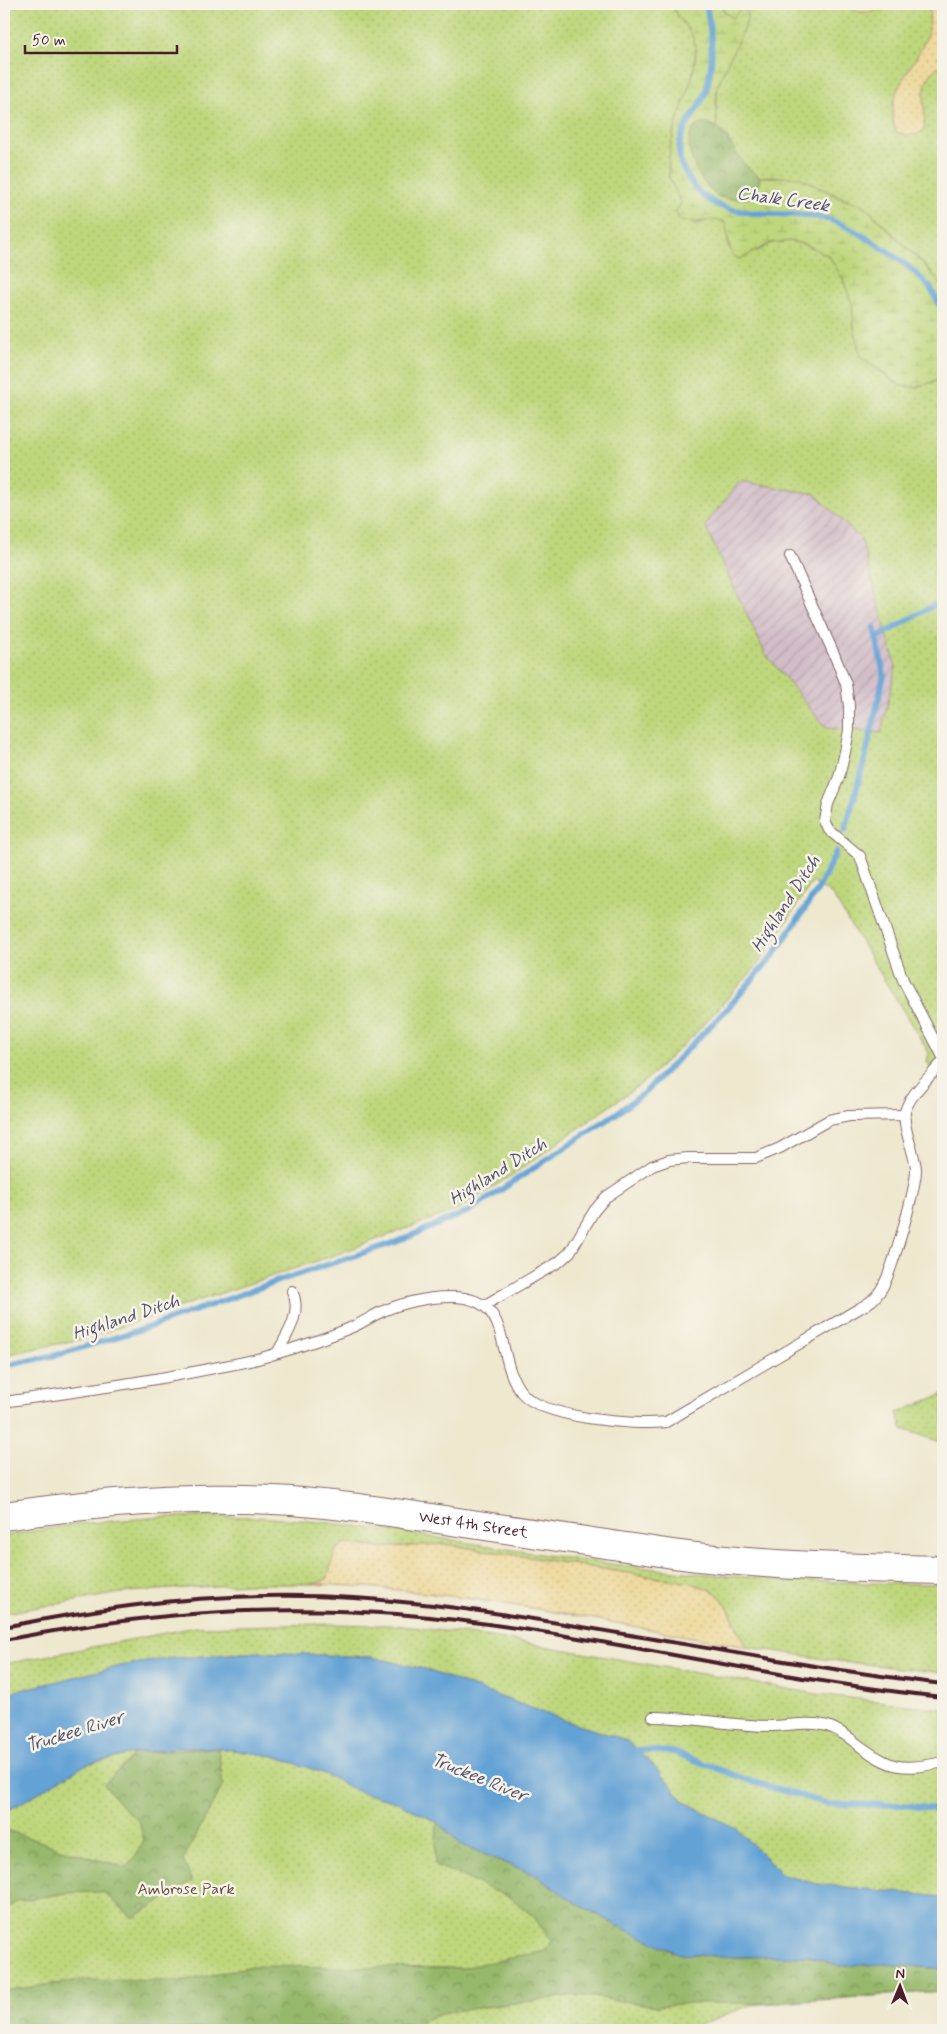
<svg xmlns="http://www.w3.org/2000/svg" width="947" height="2034" font-family="Mynerve,sans-serif">
<style>
.industrial{fill:url(#industrial-furrows)}
.grass{fill:url(#grass-dots);stroke:#847b53;fill-rule:evenodd}
.forest{fill:url(#forest-crowns);stroke:#706c4b}
.wetland{fill:url(#wetland-marsh);stroke:#847b53}
.sand{fill:url(#sand-dots);stroke:#9c7c64}
.water{fill:#63a2d5;stroke:#566080}
.lines{fill:none;stroke-linecap:round;stroke-linejoin:round}
.stream{stroke:#63a2d5;stroke-width:6}
.lane-casing{stroke:#836564;stroke-width:12}
.secondary-casing{stroke:#836564;stroke-width:30}
.lane{stroke:#fff;stroke-width:10}
.secondary{stroke:#fff;stroke-width:28}
.rail{stroke:#4a1f2b;stroke-width:4}
.labels{text-anchor:middle;dominant-baseline:central;stroke-width:5;stroke-linejoin:round;paint-order:stroke}
.street-label{font-size:16px;fill:#4a1f2b;stroke:#f7f3e8}
.park-label{font-size:16px;fill:#674d3f;stroke:#f7f3e8}
.water-label{font-size:18px;font-style:italic;fill:#54536f;stroke:#f7f3e8}
</style>
<defs>
<pattern id="industrial-furrows" width="10" height="10" patternUnits="userSpaceOnUse" patternTransform="scale(1.25)"><rect width="10" height="10" fill="#d1bdc9"/><path d="M-1 1l2-2M0 10L10 0M9 11l2-2" fill="none" stroke="#b5a2ad"/></pattern>
<pattern id="grass-dots" width="8" height="8" patternUnits="userSpaceOnUse" patternTransform="scale(1.25)"><rect width="8" height="8" fill="#bed77b"/><path d="M2 2h.1M6 6h.1" fill="none" stroke="#a5b86a" stroke-width="1.8" stroke-linecap="round"/></pattern>
<pattern id="forest-crowns" width="20" height="18" patternUnits="userSpaceOnUse" patternTransform="scale(1.25)"><rect width="20" height="18" fill="#96b86b"/><path d="M2 6a3 3 0 1 1 6 0M12 15a3 3 0 1 1 6 0" fill="none" stroke="#7c9558"/></pattern>
<pattern id="wetland-marsh" width="20" height="14" patternUnits="userSpaceOnUse" patternTransform="scale(1.25)"><rect width="20" height="14" fill="#bed77b"/><path d="M1 5h8M5 5V1M11 12h8M15 12V8" fill="none" stroke="#a5b86a"/></pattern>
<pattern id="sand-dots" width="8" height="8" patternUnits="userSpaceOnUse" patternTransform="scale(1.25)"><rect width="8" height="8" fill="#eeda9e"/><path d="M2 2h.1M6 6h.1" fill="none" stroke="#cebb88" stroke-width="1.8" stroke-linecap="round"/></pattern>
</defs>
<rect width="100%" height="100%" fill="#f7f3e8"/>
<filter id="ink" filterUnits="userSpaceOnUse"><feTurbulence type="fractalNoise" baseFrequency=".02" numOctaves="2"/><feDisplacementMap in="SourceGraphic" scale="10" xChannelSelector="R" yChannelSelector="G"/><feConvolveMatrix kernelMatrix="1 2 1 2 8 2 1 2 1" color-interpolation-filters="sRGB"/></filter>
<filter id="wash" filterUnits="userSpaceOnUse"><feTurbulence type="fractalNoise" baseFrequency=".0096" numOctaves="4" result="noise"/><feDisplacementMap in="SourceGraphic" scale="20" xChannelSelector="R" yChannelSelector="G"/><feGaussianBlur stdDeviation="1.12" result="paint"/><feColorMatrix in="noise" values="0 0 0 0 0 0 0 0 0 0 0 0 0 0 0 0 0 1.4 0 .05"/><feComposite in="paint" operator="in"/></filter>
<g filter="url(#wash)">
<rect width="100%" height="100%" fill="#eee8cf"/>
<polygon class="industrial" points="740,481 815,494 862,539 896,667 881,733 826,728 765,653 705,526"/>
<g class="grass">
<path d="M4,4H672L674,10L691,32L696,48L694,71L673,135L669,176L694,224L715,219L725,221L728,231V246L757,252L771,243L790,241L807,245L829,256L843,279L853,304L854,327L861,357L900,386L916,387L936,381H943V1083L939,1081L927,1062L929,1053L833,896L813,881L756,967L694,1035L645,1081L515,1173L457,1210L335,1255L87,1338L4,1355ZM740,481L815,494L861,539L896,667L881,733L826,728L765,653L705,526Z"/>
<path d="M720,4H943V287L924,264L864,206L821,189L774,176L760,177L747,170L737,158L727,137L717,127C717,119 715,111 716,103C716,81 734,41 747,23C735,19 725,16 720,4Z"/>
<polygon points="943,1394 943,1443 903,1429 897,1413"/>
<path d="M161,1517C193,1517 225,1516 256,1517C379,1523 499,1551 620,1565C728,1578 835,1584 943,1584V1673L831,1660L748,1647C734,1632 732,1602 713,1591C707,1588 698,1586 691,1583L444,1544L379,1548L363,1544L336,1551L327,1579L315,1584H247L127,1592L4,1613V1536L76,1524Z"/>
<polygon points="318,1624 396,1625 492,1637 817,1694 943,1709 943,1897 817,1884 783,1875 737,1829 685,1802 655,1767 626,1740 572,1723 424,1669 372,1657 258,1652 174,1658 120,1666 4,1694 4,1664 196,1627"/>
<polygon points="177,1748 218,1748 274,1756 323,1773 357,1791 399,1803 437,1822 937,1970 943,1969 943,1991 751,2005 694,2027 561,2030 4,2030 4,1813 87,1764 132,1754"/>
</g>
<g class="forest">
<path d="M706,123C734,134 732,160 760,177L758,189L751,198C740,199 726,201 716,195C701,185 678,143 695,127C697,125 703,124 706,123Z"/>
<polygon points="218,1748 223,1785 183,1860 192,1881 133,1918 103,1892 67,1893 17,1901 4,1912 4,1829 71,1852 128,1868 144,1841 139,1821 123,1808 104,1784 136,1753"/>
<polygon points="437,1822 462,1845 535,1875 573,1901 622,1928 680,1954 737,1957 809,1956 840,1966 885,1964 943,1969 943,1991 771,2003 693,2003 657,2006 577,1995 447,2012 413,2024 261,2030 124,2028 27,2030 4,2028 4,1991 81,1980 185,1981 252,1966 462,1968 545,1951 551,1941 534,1917 511,1898 435,1865"/>
</g>
<path class="wetland" d="M672,4H720L723,11L733,18L742,7L748,11C747,29 727,61 720,80C714,94 717,112 717,127L706,123C702,124 697,125 695,127C678,143 701,185 716,195C726,201 740,199 751,198L758,189L760,177H799L842,199L864,206L924,265L943,287V381H936L916,387L900,386L861,357L854,327L852,304L843,279L829,256L807,245L790,241L771,243L740,259L732,255C727,244 729,233 724,221C708,218 698,225 679,220L676,211L681,203C678,194 670,183 669,174C665,131 694,93 696,51C696,31 677,21 672,4Z"/>
<g class="sand">
<path d="M848,4H899C883,7 860,21 848,4Z"/>
<path d="M923,4H943V62C915,84 927,99 924,130C914,138 907,136 896,132C878,82 937,56 929,9Z"/>
<path d="M345,1543L379,1548L444,1544L691,1583C698,1586 707,1588 713,1591C732,1602 734,1632 748,1647C604,1622 462,1590 315,1584L327,1579L336,1550Z"/>
</g>
<polygon class="water" points="258,1652 372,1657 424,1669 572,1723 626,1740 655,1767 685,1802 737,1829 783,1875 817,1884 943,1897 943,1969 885,1964 840,1966 809,1956 737,1957 680,1954 622,1928 573,1901 535,1875 462,1845 437,1822 399,1803 357,1791 323,1773 274,1756 218,1748 177,1748 132,1754 87,1764 4,1813 4,1694 120,1666 174,1658"/>
<g class="lines">
<g class="stream">
<path d="M706,4C712,34 715,64 705,94C696,117 673,132 681,163C682,168 686,173 688,177C716,229 784,206 830,220C858,229 912,265 930,288C935,295 939,304 943,311"/>
<polyline points="877,638 943,600"/>
<polyline points="845,830 864,763 884,675 874,627"/>
<polyline points="4,1366 61,1354 152,1326 278,1281 396,1242 469,1211 617,1113 644,1093 668,1069 726,1010 773,956 818,889 836,852"/>
<polyline points="636,1750 673,1752 753,1782 829,1804 904,1805 943,1810"/>
</g>
</g>
</g>
<g filter="url(#ink)">
<g class="lines">
<defs>
<g id="lane">
<polyline points="790,556 834,654 846,684 849,706 849,730 845,752 839,777 828,804 825,821 829,830 860,856 903,980 943,1057"/>
<polyline points="485,1305 559,1262 570,1252 594,1211 606,1197 652,1166 669,1160 688,1158 756,1158 780,1148 829,1120 849,1116 905,1115"/>
<path d="M277,1353C287,1335 303,1312 292,1291"/>
<path d="M4,1402C73,1392 141,1383 209,1369C229,1365 249,1362 268,1356C296,1348 324,1339 350,1328C361,1324 370,1317 381,1312C401,1303 428,1297 450,1297C516,1296 493,1358 522,1393C543,1418 634,1426 666,1422L860,1308C868,1304 875,1299 880,1291C891,1277 917,1185 916,1168C914,1151 902,1127 905,1112C908,1096 933,1074 943,1061"/>
<path d="M653,1717C693,1717 731,1726 770,1726C788,1726 805,1721 823,1725C835,1727 847,1736 856,1743C890,1769 902,1771 943,1762"/>
</g>
<g id="secondary">
<path id="s1" d="M4,1516C84,1504 164,1497 245,1499C310,1500 374,1510 438,1519C517,1531 595,1543 673,1554C763,1566 853,1568 943,1570"/>
</g>
</defs>
<use href="#lane" class="lane-casing"/>
<use href="#secondary" class="secondary-casing"/>
<use href="#lane" class="lane"/>
<use href="#secondary" class="secondary"/>
<g class="rail">
<path d="M4,1627C119,1603 237,1590 354,1598C451,1604 546,1621 642,1637C742,1654 842,1672 943,1684"/>
<path d="M4,1640C138,1614 260,1604 397,1614C581,1629 760,1679 943,1697"/>
</g>
</g>
</g>
<g class="labels">
<g class="street-label">
<text stroke="none"><textPath href="#s1" startOffset="472">West 4th Street</textPath></text>
</g>
<g class="park-label">
<text x="186" y="1889">Ambrose Park</text>
</g>
<g class="water-label">
<text transform="translate(783 200) rotate(8)">Chalk Creek</text>
<text transform="translate(786 904) rotate(-57)">Highland Ditch</text>
<text transform="translate(498 1172) rotate(-32)">Highland Ditch</text>
<text transform="translate(126 1318) rotate(-18)">Highland Ditch</text>
<text transform="translate(75 1732) rotate(-17)">Truckee River</text>
<text transform="translate(479 1778) rotate(22)">Truckee River</text>
</g>
</g>
<rect width="947" height="2034" fill="none" stroke="#f7f3e8" stroke-width="20"/>
<g transform="translate(900 1986) rotate(1)" stroke="#f7f3e8" stroke-width="4" paint-order="stroke">
<path d="M0-4L9 19L0 12L-9 19Z" fill="#4a1f2b"/>
<text y="-8" font-size="14" font-weight="bold" text-anchor="middle" fill="#4a1f2b">N</text>
</g>
<path d="M25 45v8h152v-8" fill="none" stroke="#4a1f2b" stroke-width="2.5"/>
<text x="32" y="45" font-size="15" fill="#4a1f2b" stroke="#f7f3e8" stroke-width="4" paint-order="stroke">50 m</text>
</svg>
